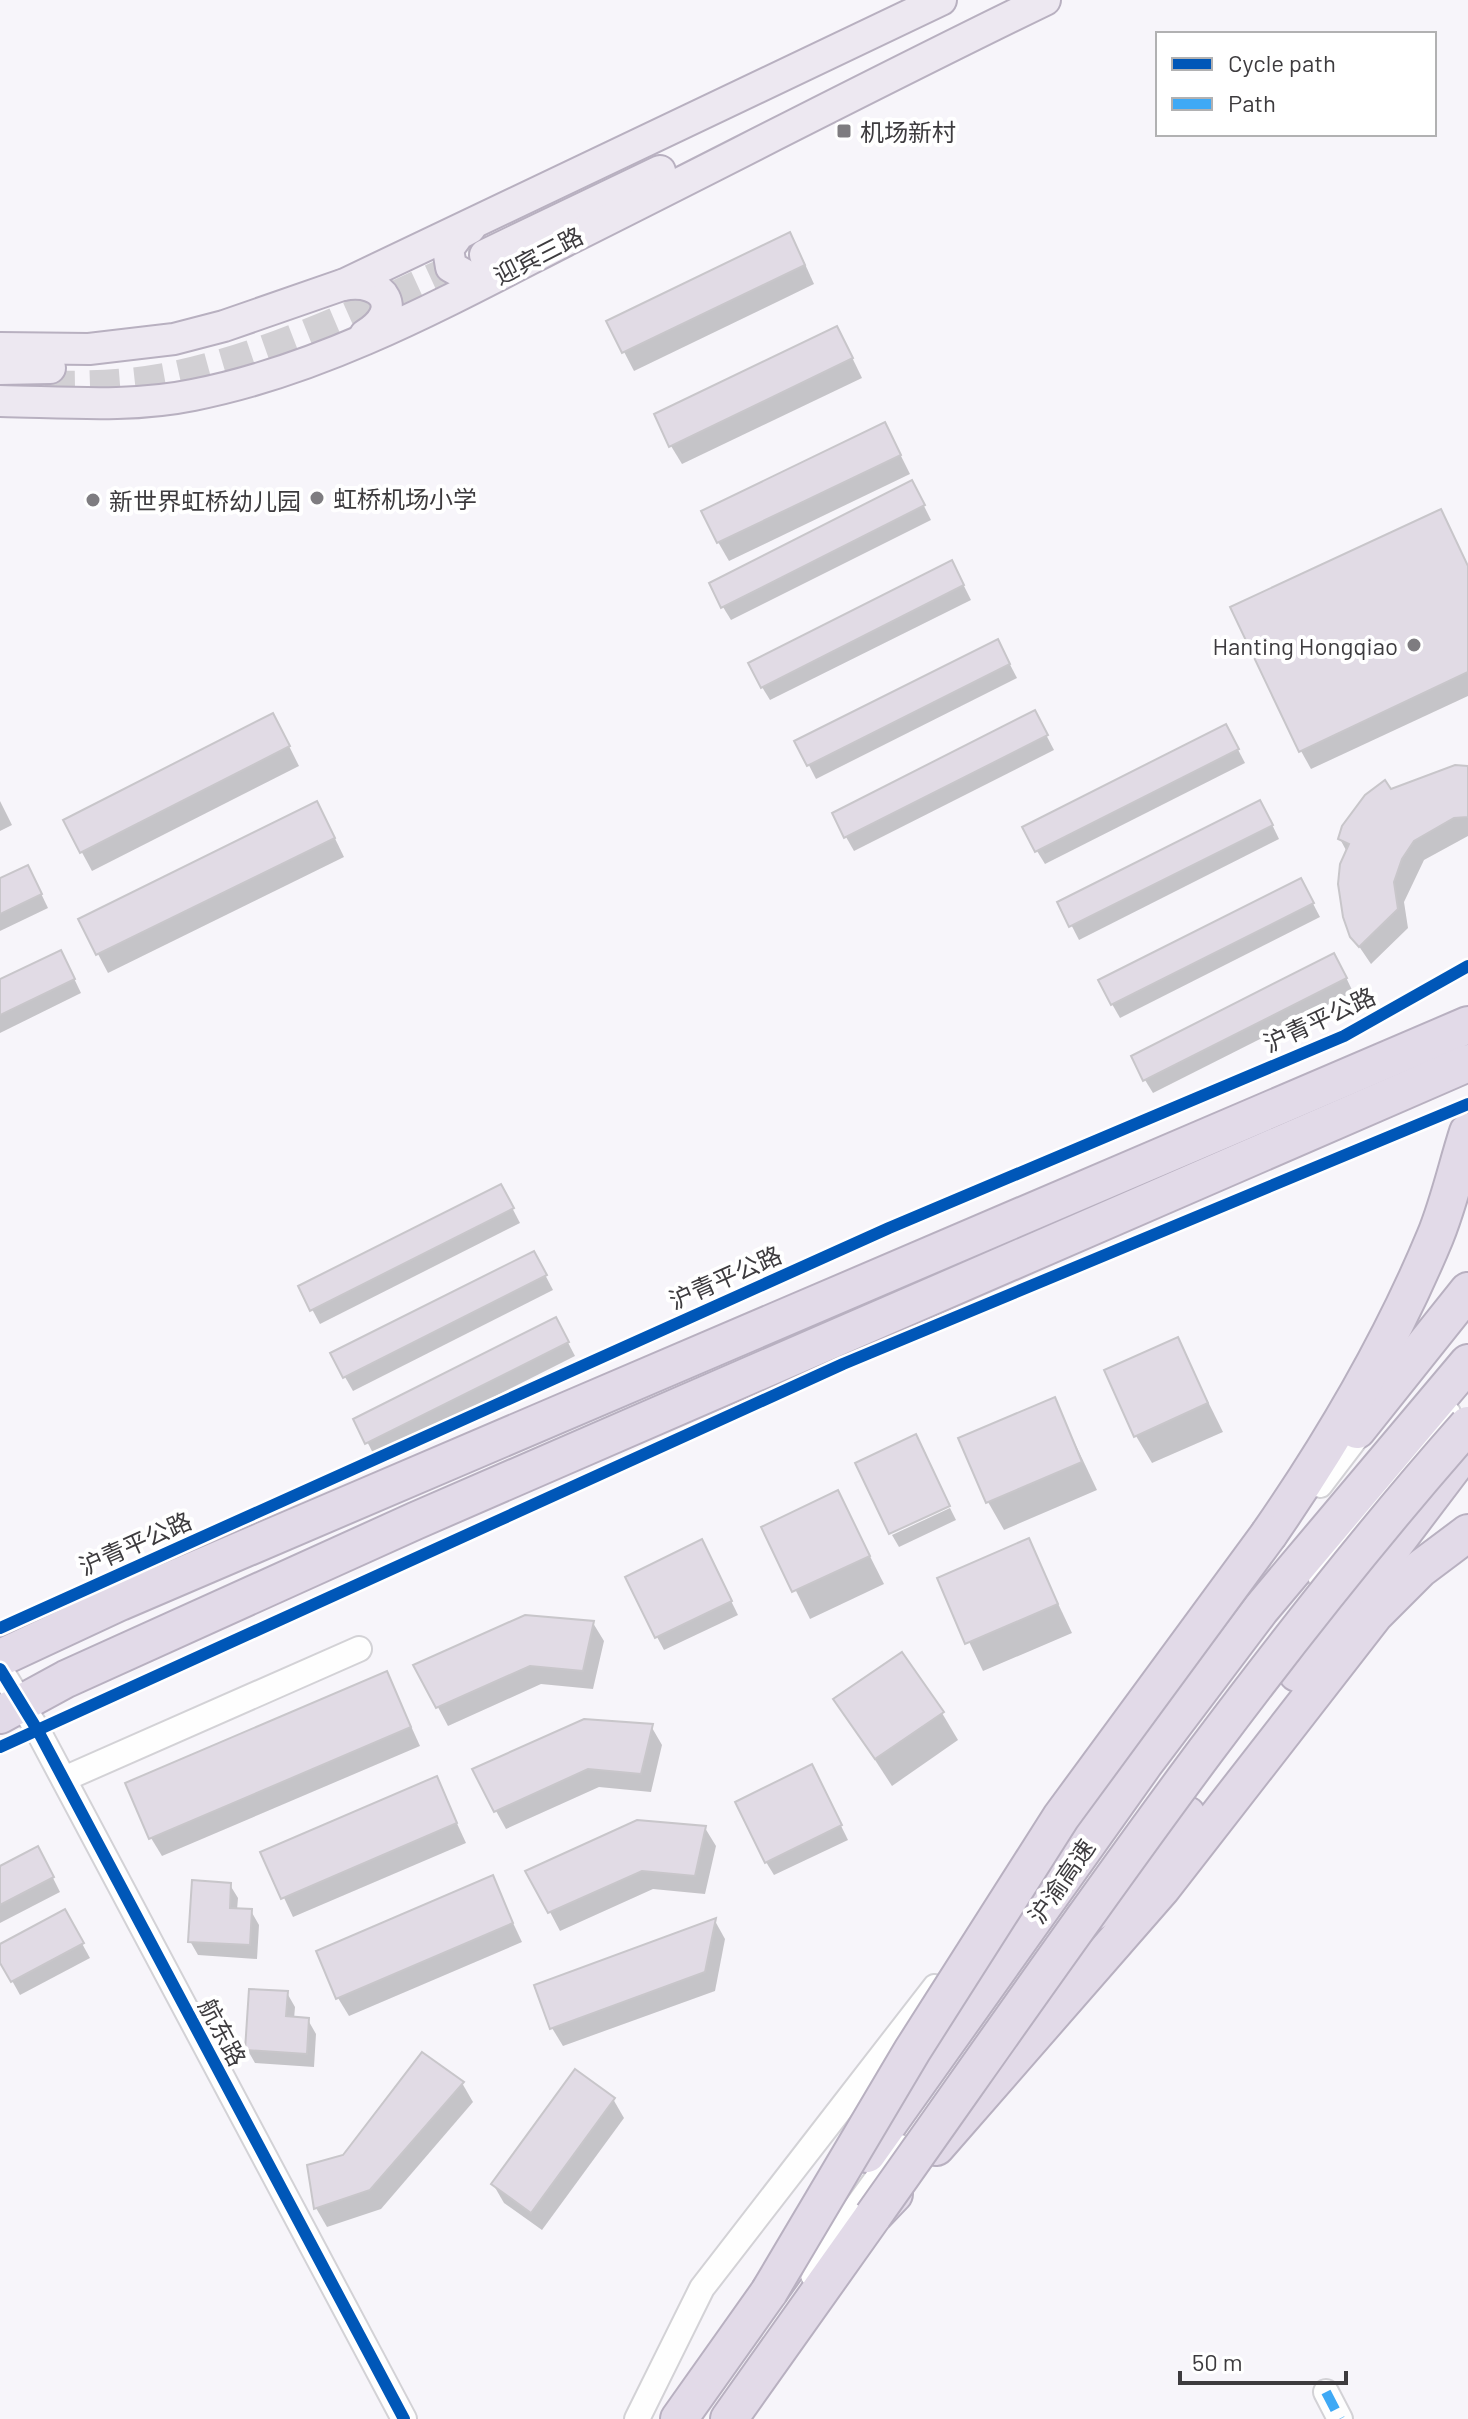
<svg xmlns="http://www.w3.org/2000/svg" width="1468" height="2419" font-family="Barlow,'Noto Sans SC',sans-serif">
<style>
.shadow{fill:#0003}
.building{fill:#e1dbe5;stroke:#c8c6ca;stroke-width:2}
.lines{fill:none;stroke-linecap:round;stroke-linejoin:round}
.major-tunnel{stroke:#d2d0d4;stroke-width:30;stroke-dasharray:30 15;stroke-linecap:butt}
.minor-casing{stroke:#d3d2d6;stroke-width:28}
.major-casing{stroke:#b8b0c0;stroke-width:34}
.highway-casing{stroke:#b8b0c0;stroke-width:40}
.minor{stroke:#fefefe;stroke-width:24}
.major{stroke:#ede8f1;stroke-width:30}
.highway{stroke:#e2dae8;stroke-width:36}
.highway-bridge-casing{stroke:#b8b0c0;stroke-width:40;stroke-linecap:butt}
.highway-bridge{stroke:#e2dae8;stroke-width:36}
.quiet{stroke:#3fa9f5;stroke-width:10;stroke-dasharray:20 10;stroke-linecap:butt}
.cycleway-casing{stroke:#fff;stroke-width:17}
.cycleway{stroke:#0057b8;stroke-width:12}
.poi-dot{fill:#7e7c80;stroke:#fff;stroke-width:3}
.labels{text-anchor:middle;dominant-baseline:central;stroke-width:8;stroke-linejoin:round;paint-order:stroke}
.poi-label{font-size:24px;fill:#3d3b3e;stroke:#fff;text-anchor:start}
.street-label{font-size:24px;fill:#3d3b3e;stroke:#fff}
</style>
<rect width="100%" height="100%" fill="#f7f5fa"/>
<g class="shadow">
<polygon points="800,253 814,284 634,371 608,321"/>
<polygon points="847,347 862,378 682,464 671,446"/>
<polygon points="895,444 910,474 729,561 718,542"/>
<polygon points="919,496 931,520 731,620 723,607"/>
<polygon points="1468,566 1468,696 1311,769 1301,751"/>
<polygon points="959,576 971,600 770,700 762,687"/>
<polygon points="1005,655 1017,678 816,779 797,742"/>
<polygon points="1042,727 1054,750 854,851 846,837"/>
<polygon points="283,734 299,766 92,871 65,821"/>
<polygon points="1233,740 1245,763 1045,864 1037,851"/>
<polygon points="1468,768 1468,836 1424,860 1404,902 1408,928 1371,964 1352,936 1347,852 1340,839 1390,792"/>
<polygon points="0,801 12,825 0,831"/>
<polygon points="1268,816 1279,839 1079,940 1060,903"/>
<polygon points="327,822 344,857 108,973 80,920"/>
<polygon points="0,881 35,881 48,908 0,931"/>
<polygon points="1308,894 1320,917 1120,1018 1112,1004"/>
<polygon points="68,966 81,993 0,1033 0,982"/>
<polygon points="1342,969 1353,992 1153,1093 1145,1080"/>
<polygon points="508,1200 520,1223 320,1324 300,1287"/>
<polygon points="541,1267 553,1290 353,1391 345,1377"/>
<polygon points="563,1333 575,1356 375,1457 356,1420"/>
<polygon points="1177,1339 1223,1432 1152,1463 1136,1436"/>
<polygon points="1054,1399 1097,1490 1004,1530 988,1502"/>
<polygon points="838,1493 884,1584 810,1619 764,1527"/>
<polygon points="950,1508 956,1520 899,1547 892,1535"/>
<polygon points="1028,1540 1072,1633 983,1671 939,1579"/>
<polygon points="709,1556 738,1615 664,1650 657,1637"/>
<polygon points="593,1623 604,1641 593,1689 541,1684 448,1726 416,1666"/>
<polygon points="387,1673 420,1746 162,1856 151,1838"/>
<polygon points="836,1700 942,1713 958,1740 892,1786"/>
<polygon points="651,1726 662,1745 651,1792 599,1787 506,1829 496,1811"/>
<polygon points="436,1778 466,1843 293,1917 263,1853"/>
<polygon points="819,1781 848,1840 774,1875 766,1862"/>
<polygon points="705,1828 716,1846 705,1894 653,1889 560,1931 550,1912"/>
<polygon points="45,1862 60,1892 0,1923 0,1868"/>
<polygon points="492,1878 522,1942 349,2016 338,1998"/>
<polygon points="230,1885 238,1898 237,1910 251,1911 259,1925 257,1959 198,1955 190,1941"/>
<polygon points="64,1911 90,1958 20,1995 0,1959 0,1946"/>
<polygon points="715,1921 725,1939 715,1991 563,2046 552,2028"/>
<polygon points="287,1993 295,2007 294,2019 308,2020 316,2034 314,2067 255,2063 247,2049"/>
<polygon points="462,2083 473,2102 381,2209 327,2227 316,2208 345,2156"/>
<polygon points="613,2099 624,2118 542,2230 504,2203 493,2184"/>
</g>
<g class="building">
<polygon points="790,232 805,265 622,353 606,321"/>
<polygon points="837,326 853,358 669,447 654,414"/>
<polygon points="885,422 901,455 717,543 701,511"/>
<polygon points="912,480 925,505 721,608 709,583"/>
<polygon points="1441,509 1468,566 1468,672 1299,752 1230,607"/>
<polygon points="952,560 964,585 761,688 748,663"/>
<polygon points="998,639 1010,664 807,766 794,741"/>
<polygon points="1035,710 1048,735 844,838 832,813"/>
<polygon points="273,713 290,746 80,853 63,820"/>
<polygon points="1226,724 1239,749 1035,852 1022,827"/>
<polygon points="1455,765 1468,766 1468,817 1454,818 1414,841 1402,859 1394,882 1398,909 1359,947 1350,937 1343,917 1338,884 1340,864 1349,844 1338,839 1342,826 1365,795 1385,780 1391,789"/>
<polygon points="1260,800 1273,825 1069,927 1057,902"/>
<polygon points="317,801 335,838 96,955 78,919"/>
<polygon points="28,865 42,894 0,914 0,878"/>
<polygon points="1301,878 1314,903 1111,1005 1098,980"/>
<polygon points="61,950 75,979 0,1015 0,979"/>
<polygon points="1334,953 1347,978 1143,1081 1131,1056"/>
<polygon points="501,1184 514,1208 310,1311 298,1286"/>
<polygon points="534,1251 547,1275 343,1378 330,1353"/>
<polygon points="556,1317 569,1342 365,1444 353,1419"/>
<polygon points="1178,1337 1208,1403 1134,1437 1104,1370"/>
<polygon points="1055,1397 1082,1462 986,1503 958,1438"/>
<polygon points="916,1434 950,1506 889,1534 855,1463"/>
<polygon points="838,1490 870,1556 792,1592 761,1527"/>
<polygon points="1029,1538 1058,1604 965,1644 937,1578"/>
<polygon points="702,1539 732,1601 655,1638 625,1577"/>
<polygon points="525,1615 594,1621 583,1671 530,1666 436,1708 413,1665"/>
<polygon points="902,1652 944,1712 875,1759 833,1699"/>
<polygon points="387,1671 411,1727 149,1839 125,1783"/>
<polygon points="584,1719 653,1724 641,1774 588,1769 494,1812 472,1769"/>
<polygon points="812,1764 842,1825 765,1863 735,1802"/>
<polygon points="437,1776 457,1823 281,1899 260,1852"/>
<polygon points="637,1820 706,1826 695,1876 642,1871 548,1913 525,1871"/>
<polygon points="38,1846 54,1877 0,1905 0,1866"/>
<polygon points="493,1875 513,1923 336,1999 316,1951"/>
<polygon points="192,1880 231,1883 230,1908 252,1909 250,1945 188,1942"/>
<polygon points="65,1909 84,1943 11,1982 0,1963 0,1944"/>
<polygon points="716,1918 705,1972 550,2029 534,1985"/>
<polygon points="249,1989 288,1991 286,2016 309,2018 307,2054 245,2050"/>
<polygon points="422,2052 464,2082 370,2190 314,2209 307,2165 343,2155"/>
<polygon points="575,2069 615,2098 531,2213 491,2184"/>
</g>
<g class="lines">
<path class="major-tunnel" d="M0,385C56,386 114,388 170,377C276,355 376,304 475,259"/>
<defs>
<g id="minor">
<polyline points="1320,1485 1368,1422"/>
<polyline points="1320,1576 1448,1413"/>
<polyline points="0,1669 38,1731 404,2419"/>
<polyline points="64,1779 359,1649"/>
<polyline points="813,2275 839,2231 900,2147"/>
<polyline points="1326,2392 1340,2419"/>
<polyline points="637,2419 702,2288 935,1987"/>
</g>
<g id="major">
<polyline points="470,228 459,234 448,249 451,267 469,277 495,274"/>
<polyline points="485,255 660,171"/>
<path d="M343,285C385,277 405,311 365,335"/>
<polyline points="0,348 89,349 174,339 224,326 345,284 941,0"/>
<polyline points="0,369 50,368"/>
<path d="M0,401C64,402 130,408 193,395C325,369 446,302 565,241C725,161 884,78 1045,0"/>
</g>
<g id="highway">
<polyline points="1357,1430 1468,1291"/>
<path d="M1269,1534C1334,1440 1391,1343 1435,1237C1449,1203 1457,1166 1468,1132"/>
<polyline points="0,1658 120,1602 1468,1025"/>
<polyline points="1297,1673 1459,1459"/>
<polyline points="0,1715 66,1679 415,1521 1468,1063"/>
<polyline points="1084,1918 1127,1891 1187,1815"/>
<polyline points="936,2147 1162,1888 1375,1614 1420,1569 1468,1533"/>
<polyline points="867,2154 1144,1764 1261,1609 1468,1363"/>
<polyline points="679,2419 786,2268"/>
<polyline points="729,2419 873,2216 894,2194"/>
</g>
</defs>
<use href="#minor" class="minor-casing"/>
<use href="#major" class="major-casing"/>
<use href="#highway" class="highway-casing"/>
<use href="#minor" class="minor"/>
<use href="#major" class="major"/>
<use href="#highway" class="highway"/>
<defs>
<g id="highway-bridge">
<path d="M873,2216C1064,1947 1249,1673 1468,1425"/>
<polyline points="769,2292 912,2051 1061,1817 1269,1534"/>
</g>
</defs>
<use href="#highway-bridge" class="highway-bridge-casing"/>
<use href="#highway-bridge" class="highway-bridge"/>
<polyline class="quiet" points="1326,2392 1340,2419"/>
<defs>
<g id="cycleway">
<polyline points="0,1628 889,1228 1344,1036 1468,966"/>
<polyline points="0,1669 38,1731 404,2419"/>
<polyline points="0,1747 843,1364 1468,1104"/>
</g>
</defs>
<use href="#cycleway" class="cycleway-casing"/>
<use href="#cycleway" class="cycleway"/>
</g>
<g class="poi-dot">
<rect x="836" y="123" width="16" height="16" rx="4"/>
<circle cx="317" cy="498" r="8"/>
<circle cx="93" cy="500" r="8"/>
<circle cx="1414" cy="645" r="8"/>
</g>
<g class="labels">
<g class="poi-label">
<text x="860" y="131">机场新村</text>
<text x="333" y="498">虹桥机场小学</text>
<text x="109" y="500">新世界虹桥幼儿园</text>
<text x="1398" y="645" text-anchor="end">Hanting Hongqiao</text>
</g>
<g class="street-label">
<text transform="translate(538 255) rotate(-27)">迎宾三路</text>
<text transform="translate(1319 1019) rotate(-25)">沪青平公路</text>
<text transform="translate(725 1277) rotate(-24)">沪青平公路</text>
<text transform="translate(135 1543) rotate(-24)">沪青平公路</text>
<text transform="translate(1061 1881) rotate(-55)">沪渝高速</text>
<text transform="translate(223 2032) rotate(62)">航东路</text>
</g>
</g>
<rect x="1156" y="32" width="280" height="104" fill="#ffffff" stroke="#b1b1b2" stroke-width="2"/>
<rect x="1172" y="58" width="40" height="12" fill="#0057b8" stroke="#b1b1b2" stroke-width="2"/>
<text x="1228" y="72" font-size="24" fill="#3d3b3e">Cycle path</text>
<rect x="1172" y="98" width="40" height="12" fill="#3fa9f5" stroke="#b1b1b2" stroke-width="2"/>
<text x="1228" y="112" font-size="24" fill="#3d3b3e">Path</text>
<path d="M1180 2371v12h166v-12" fill="none" stroke="#3d3b3e" stroke-width="4"/>
<text x="1192" y="2371" font-size="24" fill="#3d3b3e" stroke="#ffffff" stroke-width="6" paint-order="stroke">50 m</text>
</svg>
